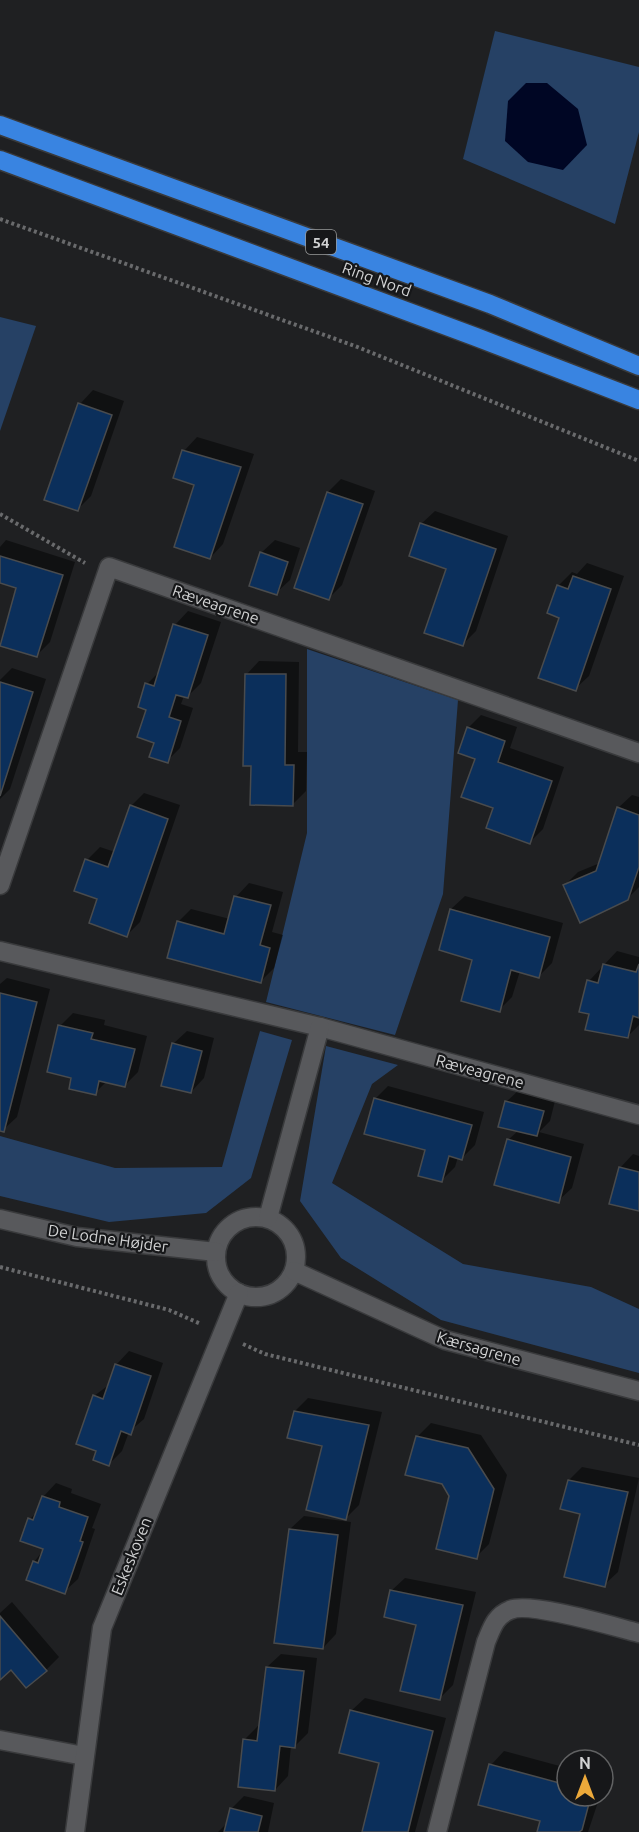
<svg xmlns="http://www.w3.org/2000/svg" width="639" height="1832" font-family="Ubuntu,sans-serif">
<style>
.green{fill:#264165}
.water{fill:#000624}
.shadow{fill:#0007}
.building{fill:#0b2f5b;stroke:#494b4d;stroke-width:1.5}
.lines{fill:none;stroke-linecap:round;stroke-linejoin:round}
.minor-casing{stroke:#393a3c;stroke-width:21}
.highway-casing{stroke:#393a3c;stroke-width:21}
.path{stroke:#696a6c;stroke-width:4;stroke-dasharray:3 3;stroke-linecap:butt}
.minor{stroke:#58595c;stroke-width:18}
.highway{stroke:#3984e1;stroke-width:18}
.labels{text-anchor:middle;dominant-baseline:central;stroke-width:4.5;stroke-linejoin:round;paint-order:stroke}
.shield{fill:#161719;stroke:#999a9b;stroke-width:1.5}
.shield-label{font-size:15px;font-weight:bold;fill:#d1d2d3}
.street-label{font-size:16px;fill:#d1d2d3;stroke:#161719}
</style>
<rect width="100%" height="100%" fill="#1f2022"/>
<g class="green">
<polygon points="495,31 639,67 639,132 615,224 463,159"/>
<polygon points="0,317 36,326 0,431"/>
<polygon points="307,649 458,700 443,894 395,1035 266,1002 307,833"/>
<polygon points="260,1031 292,1040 251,1178 206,1213 109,1222 0,1196 0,1136 115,1168 222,1167"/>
<polygon points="326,1046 398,1065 372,1084 332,1183 463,1264 591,1287 639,1309 639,1373 441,1320 341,1258 300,1201"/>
</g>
<polygon class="water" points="526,83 547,83 578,109 587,145 563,170 528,162 505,141 508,101"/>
<g class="shadow">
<polygon points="93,390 124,401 91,496 77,510 80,404"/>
<polygon points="197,437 254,454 223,544 210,558 196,484 184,451"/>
<polygon points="341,479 375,491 342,585 329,598 328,492"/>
<polygon points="435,511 508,536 476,631 462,645 448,568 421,524"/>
<polygon points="6,540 75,562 50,642 36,656 0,644 18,587 0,581 0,547"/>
<polygon points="275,540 300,548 290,580 276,593 261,553"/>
<polygon points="587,563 624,576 589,676 575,689 560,617 558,586 572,572 577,574"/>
<polygon points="188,611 221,622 201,683 187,697 184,696 181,704 193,708 180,748 167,761 156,742 148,709 147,684 160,671 175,625"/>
<polygon points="259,661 299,662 298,752 307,752 306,791 293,804 252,764 246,675"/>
<polygon points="12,668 46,679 10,789 0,799 0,680"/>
<polygon points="481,715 517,727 510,748 564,767 543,829 530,842 495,807 468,728"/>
<polygon points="144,793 180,805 140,922 127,935 99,898 87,860 100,847 115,852 131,806"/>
<polygon points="632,795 639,797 639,887 627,899 565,885 578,872 600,863 618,808"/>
<polygon points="249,883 283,892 272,932 283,935 274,968 260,982 178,922 191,909 230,919 236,897"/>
<polygon points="465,896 563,923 552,963 539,976 520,971 512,997 499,1010 451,909"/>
<polygon points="617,951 639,957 639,1025 628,1036 587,1029 591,1013 589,981"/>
<polygon points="7,978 50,989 17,1117 3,1130 0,1130 0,984"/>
<polygon points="73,1013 105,1020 104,1025 147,1036 138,1072 125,1085 107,1081 95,1093 73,1077 60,1026"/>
<polygon points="187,1031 214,1038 204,1078 191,1092 173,1044"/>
<polygon points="388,1086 484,1112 475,1145 462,1158 458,1157 455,1167 442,1180 427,1149 375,1099"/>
<polygon points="520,1089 556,1097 550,1121 539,1132 584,1144 572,1188 558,1201 508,1140 519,1130 506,1102"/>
<polygon points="633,1154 639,1156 639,1210 620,1168"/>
<polygon points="129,1351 163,1363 144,1419 129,1432 122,1451 109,1464 98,1450 94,1396 110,1384 116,1365"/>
<polygon points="308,1398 382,1412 359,1505 346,1518 324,1445 295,1411"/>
<polygon points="431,1423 481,1435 507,1475 489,1544 476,1557 451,1496 417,1437"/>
<polygon points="582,1467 639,1478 618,1572 604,1585 569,1480"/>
<polygon points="56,1483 72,1489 71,1493 101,1504 92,1528 95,1529 78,1579 64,1592 34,1562 45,1548 30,1519 38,1511 43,1497"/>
<polygon points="304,1516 351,1522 336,1634 323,1648 290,1529"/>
<polygon points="405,1578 476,1592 453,1685 440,1698 418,1624 391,1591"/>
<polygon points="12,1602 59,1657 46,1670 11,1668 0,1678 0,1613"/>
<polygon points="281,1654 317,1658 308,1733 295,1746 291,1746 288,1776 275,1790 244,1740 258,1726 261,1727 267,1667"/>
<polygon points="365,1698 446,1718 415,1832 363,1832 381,1762 351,1711"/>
<polygon points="504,1751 567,1768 567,1796 600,1796 588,1832 539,1832 542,1820 491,1765"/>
<polygon points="244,1796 274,1803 268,1832 218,1832 228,1822 231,1809"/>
</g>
<g class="building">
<polygon points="78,403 112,415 78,511 44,500"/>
<polygon points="182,450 241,467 210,559 174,547 194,485 173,478"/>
<polygon points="327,492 363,504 329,600 294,588"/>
<polygon points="420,523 496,549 463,646 424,633 446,569 409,556"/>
<polygon points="260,552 288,562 277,595 249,586"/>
<polygon points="0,556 63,575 37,657 0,646 16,588 0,583"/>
<polygon points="573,576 611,589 576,691 538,678 559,618 547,613 557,585 568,589"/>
<polygon points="173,624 208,635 188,698 176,695 169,717 181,721 168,763 149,757 154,743 137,737 146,710 138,707 145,683 154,686"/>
<polygon points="245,674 286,674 285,765 294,765 293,806 250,805 251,766 243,766"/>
<polygon points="0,682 33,692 0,796"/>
<polygon points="467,727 505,741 498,762 552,781 530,844 486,828 493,808 461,797 475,759 458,753"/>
<polygon points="130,805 168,819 127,937 89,923 97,899 74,891 85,859 108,867"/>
<polygon points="617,807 639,815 639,867 628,900 580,923 563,885 596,871"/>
<polygon points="234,896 271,905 260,945 270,948 261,983 167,958 177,921 224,934"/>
<polygon points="450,909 550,937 539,978 511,970 500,1012 461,1001 472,960 439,950"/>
<polygon points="603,964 636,972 639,964 639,1018 633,1016 628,1038 585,1030 589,1014 579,1012 587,980 598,983"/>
<polygon points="0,993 37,1002 4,1132 0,1131"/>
<polygon points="58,1025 93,1033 91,1039 135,1049 125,1087 99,1081 96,1095 69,1089 71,1078 47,1072"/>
<polygon points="172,1043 202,1051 191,1093 161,1086"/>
<polygon points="374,1098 472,1125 462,1160 449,1156 442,1182 418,1176 425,1150 364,1134"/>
<polygon points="505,1101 544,1111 537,1136 498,1127"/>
<polygon points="507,1139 571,1157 559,1203 494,1185"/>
<polygon points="619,1167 639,1172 639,1211 609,1204"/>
<polygon points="115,1364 151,1376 131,1435 121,1431 109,1466 93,1460 96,1451 76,1444 93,1395 103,1399"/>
<polygon points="294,1411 369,1425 346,1520 306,1510 322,1446 287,1438"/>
<polygon points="416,1436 468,1448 494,1489 477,1559 436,1549 449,1496 442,1484 405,1475"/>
<polygon points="568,1480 628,1492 605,1587 564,1577 580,1514 560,1509"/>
<polygon points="42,1496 60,1502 59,1507 88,1517 80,1541 83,1542 65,1594 26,1580 33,1561 38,1563 43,1549 20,1541 28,1518 33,1520"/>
<polygon points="289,1529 338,1535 323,1649 274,1643"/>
<polygon points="390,1590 463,1605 440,1700 400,1691 416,1625 384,1617"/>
<polygon points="0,1616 47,1671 26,1688 11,1670 0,1680"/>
<polygon points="266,1667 304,1671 295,1748 280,1746 275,1791 238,1787 243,1739 257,1741"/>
<polygon points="350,1710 433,1731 408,1832 362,1832 379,1763 339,1753"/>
<polygon points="489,1764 567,1785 567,1796 591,1796 582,1830 579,1832 537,1832 540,1821 478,1805"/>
<polygon points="230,1808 262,1816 258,1832 224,1832"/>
</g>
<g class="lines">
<defs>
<g id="minor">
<polyline points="0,885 109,567 639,753"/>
<polyline points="0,951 320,1027 639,1115"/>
<circle cx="256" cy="1257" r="40"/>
<polyline points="268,1218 320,1027"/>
<polyline points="0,1219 77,1237 216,1252"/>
<polyline points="294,1271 445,1340 639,1391"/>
<polyline points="0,1740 84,1756"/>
<polyline points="75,1832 102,1628 239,1293"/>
<path d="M437,1832L486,1642C492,1628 495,1616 510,1610C529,1601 615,1627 639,1633"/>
</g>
<g id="highway">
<polyline points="0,125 490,304 639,366"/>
<polyline points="0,160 476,337 639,400"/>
</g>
</defs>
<use href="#minor" class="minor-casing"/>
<use href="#highway" class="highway-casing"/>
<g class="path">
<polyline points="0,219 355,346 639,461"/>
<polyline points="0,514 85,563"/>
<polyline points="0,1267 169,1310 201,1324"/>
<polyline points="243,1344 265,1354 639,1445"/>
</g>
<use href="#minor" class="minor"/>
<use href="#highway" class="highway"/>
</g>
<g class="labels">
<rect class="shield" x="306" y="230" width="30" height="24" rx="4.5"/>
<g class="shield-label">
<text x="321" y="242">54</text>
</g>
<g class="street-label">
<text transform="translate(377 279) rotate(20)">Ring Nord</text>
<text transform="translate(216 604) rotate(19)">Ræveagrene</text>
<text transform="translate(480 1071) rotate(15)">Ræveagrene</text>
<text transform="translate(108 1238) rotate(8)">De Lodne Højder</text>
<text transform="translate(479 1348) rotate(16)">Kærsagrene</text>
<text transform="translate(131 1556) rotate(-68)">Eskeskoven</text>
</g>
</g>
<g transform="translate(585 1778)"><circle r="28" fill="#161719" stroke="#616263" stroke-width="1.5"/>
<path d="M0-4.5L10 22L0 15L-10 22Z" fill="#eca93a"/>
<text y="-9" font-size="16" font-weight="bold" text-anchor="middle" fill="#d1d2d3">N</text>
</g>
</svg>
